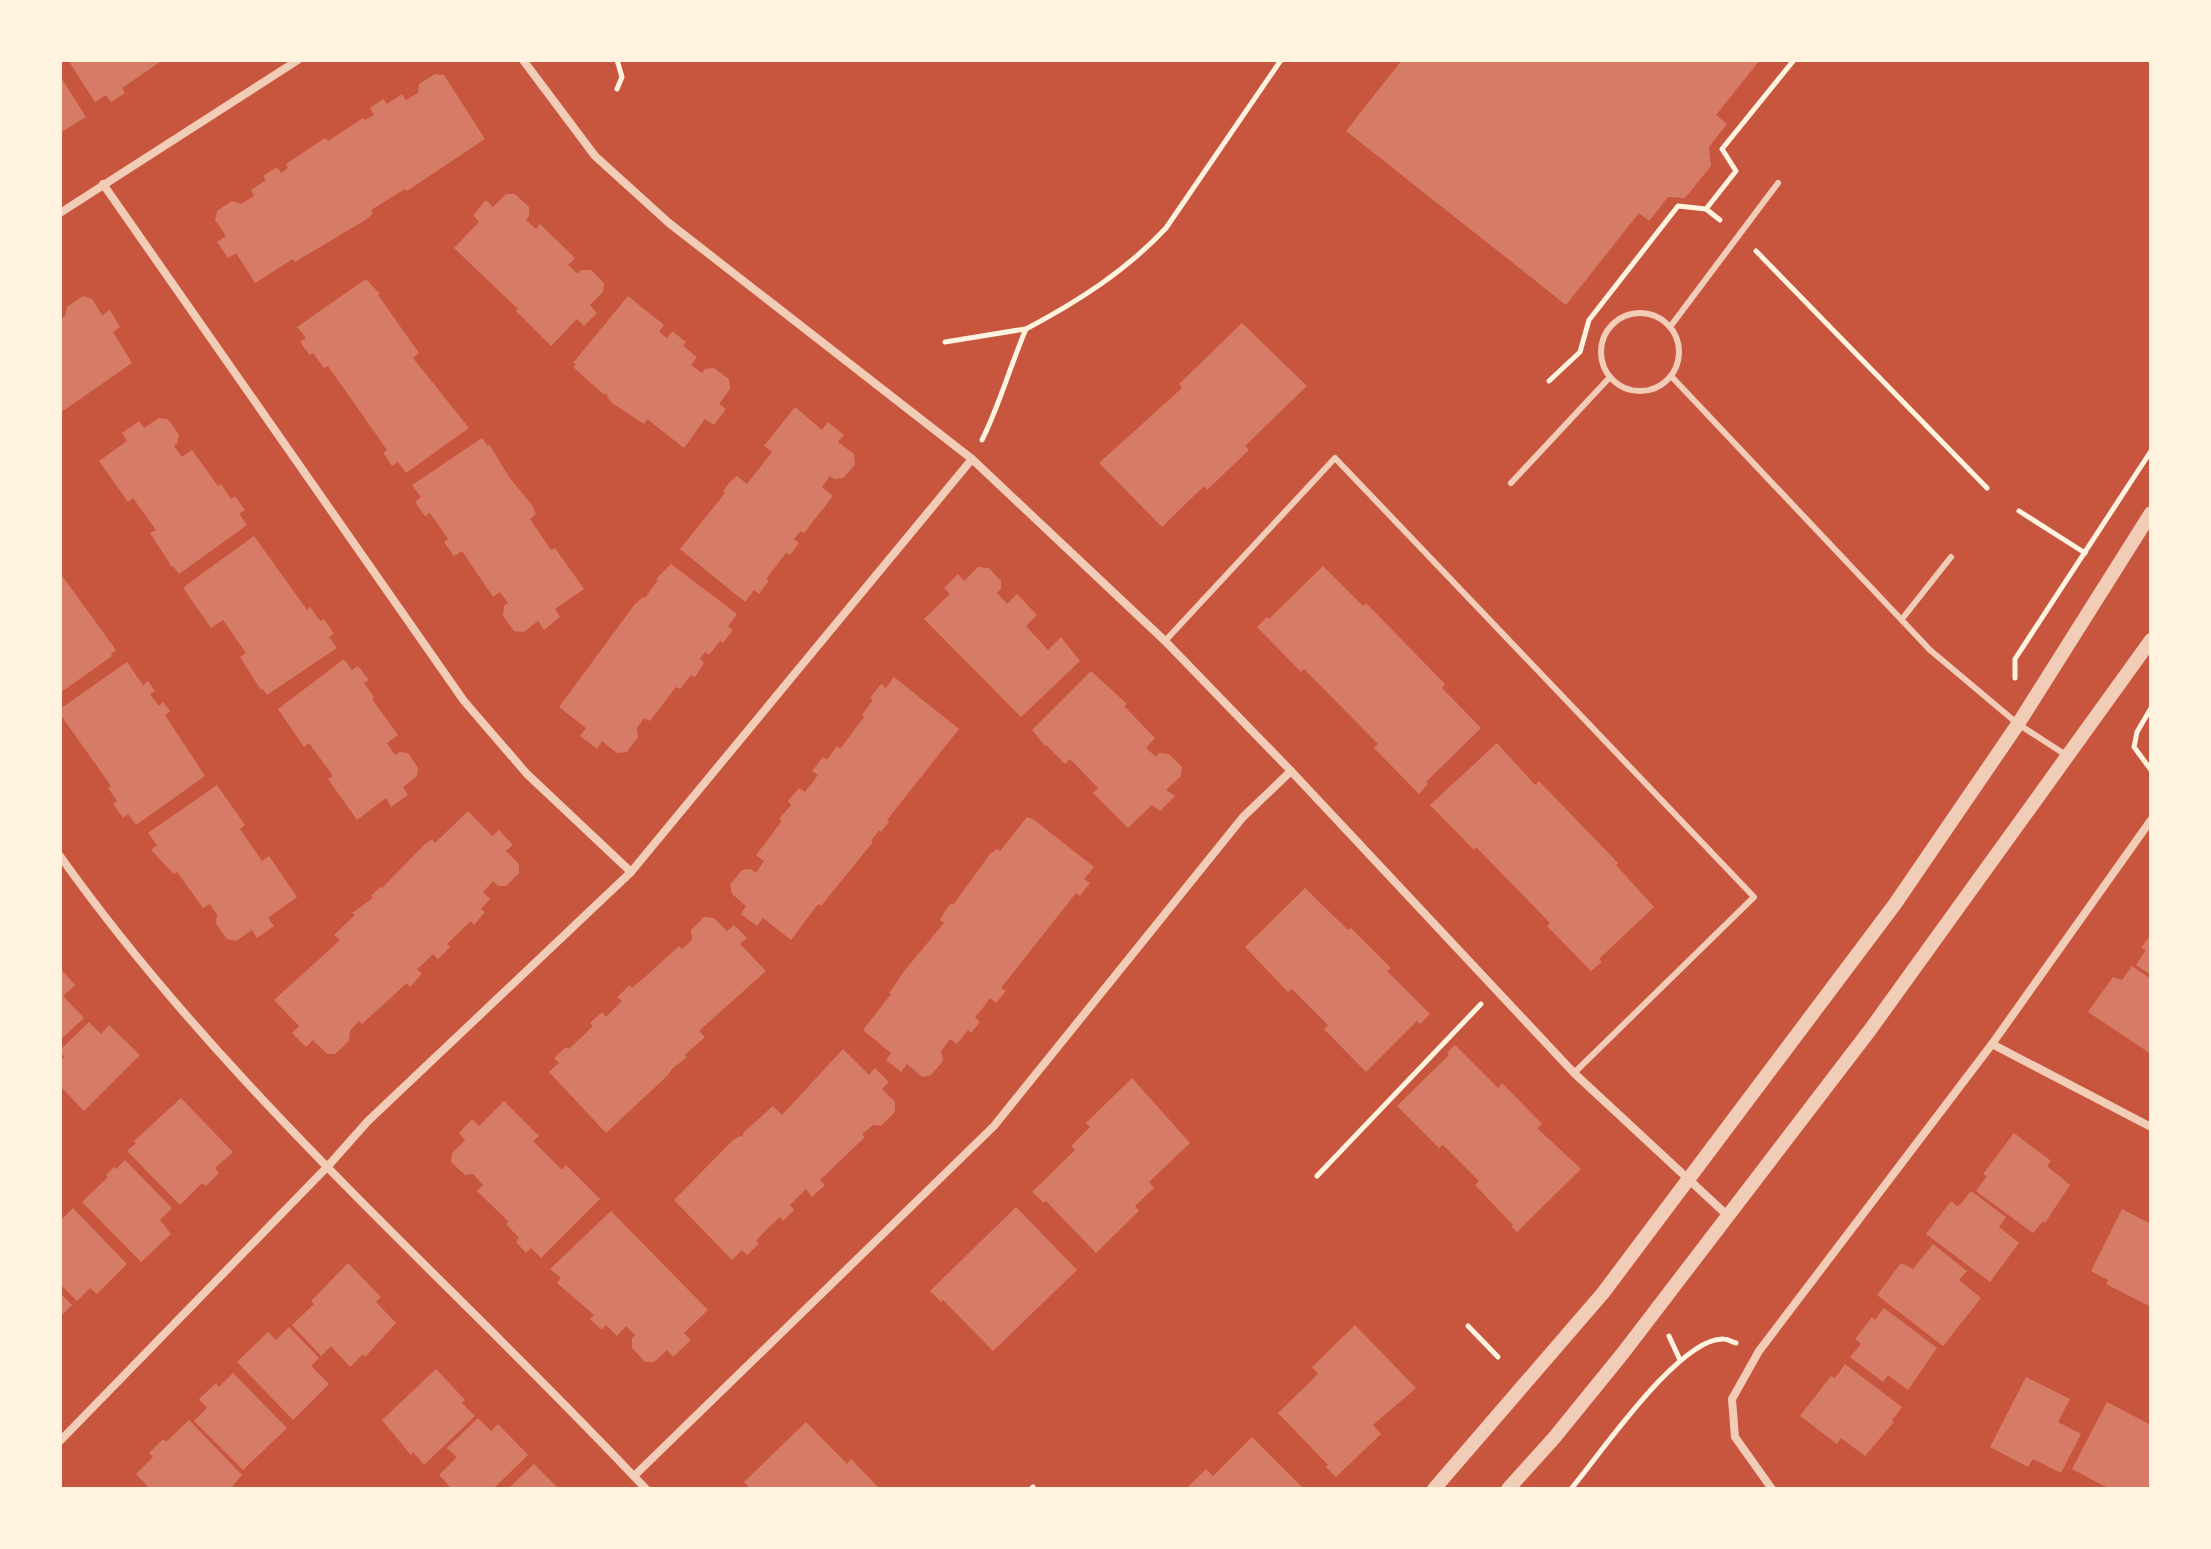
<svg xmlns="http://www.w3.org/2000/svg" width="2211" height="1549" font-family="Georgia,serif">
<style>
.building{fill:#d67c66}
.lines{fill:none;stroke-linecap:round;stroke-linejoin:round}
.path{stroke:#fff3e0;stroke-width:5}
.service{stroke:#f1ccb7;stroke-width:6}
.minor{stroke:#f1ccb7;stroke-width:8}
.tertiary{stroke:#f1ccb7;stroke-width:14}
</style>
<rect width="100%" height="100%" fill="#c8553d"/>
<g class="building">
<polygon points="68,60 163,60 122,88 125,93 111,102 106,95 95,102"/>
<polygon points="1402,60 1760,60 1716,115 1727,124 1709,147 1711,166 1685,198 1668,197 1649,221 1639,213 1566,305 1346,131"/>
<polygon points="435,74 444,75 485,139 407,191 405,189 371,210 373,213 367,219 295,262 293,259 255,283 236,253 228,258 217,242 226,236 215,220 217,211 232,201 241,204 254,196 251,190 266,180 263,176 277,167 281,173 288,168 286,164 325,138 328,141 363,118 365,120 374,115 370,108 383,99 387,104 402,94 406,100 418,93 419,84"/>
<polygon points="60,76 86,117 60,133"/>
<polygon points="506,194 515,194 529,207 529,216 526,220 536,229 540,224 575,258 568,265 578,274 581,270 591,270 604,283 603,292 590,305 597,313 584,326 577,319 551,346 516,311 518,309 454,248 479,222 473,215 486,200 493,207"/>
<polygon points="366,279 380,294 378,295 419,353 413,358 469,428 406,473 398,462 392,466 383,453 387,450 328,366 324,368 313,353 310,355 300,342 306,338 297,327"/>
<polygon points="83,296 92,299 102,315 110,310 120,327 113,332 132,363 60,413 60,319 65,316 67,307"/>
<polygon points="628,296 664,325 659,332 667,338 672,331 686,342 683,346 697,357 691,365 702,373 705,369 714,368 729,379 730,389 719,404 726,409 714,425 705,419 684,448 647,419 644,424 612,403 607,397 608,395 602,393 573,367 576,364 573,363"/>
<polygon points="1242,323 1307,386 1245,446 1249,450 1207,490 1204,486 1162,527 1099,463 1182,388 1179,384"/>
<polygon points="795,407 822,430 828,422 844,435 838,442 854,454 855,465 843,478 834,479 830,476 822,487 833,496 804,533 801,531 794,539 799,543 790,555 786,553 766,579 769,581 759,594 754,590 745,602 680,549 725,493 723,491 730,482 737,476 747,484 772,452 764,446"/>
<polygon points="159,418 168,419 179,435 177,444 174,446 182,457 192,450 218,486 221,484 231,499 235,496 245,510 239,514 247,525 179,574 173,566 172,567 150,533 156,530 133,498 128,502 99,461 127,441 122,433 139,421 144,428"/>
<polygon points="482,438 487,445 489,444 509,477 532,505 536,514 530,519 551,550 555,548 584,589 555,609 560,617 544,630 538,621 524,632 514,631 503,616 504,606 508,603 500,592 493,597 462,551 454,556 444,542 448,539 430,513 425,516 415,502 421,497 412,485"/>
<polygon points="254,536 307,610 310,607 320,621 324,619 334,634 329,637 337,648 267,695 263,689 261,690 240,657 246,653 223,620 211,628 184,589 185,586"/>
<polygon points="671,564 737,614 728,626 733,630 723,643 720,641 709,655 705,652 700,659 704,663 695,677 691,675 680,689 676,687 650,721 644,718 637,728 638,737 627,752 617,753 602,741 597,749 580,736 586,728 559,707 635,604 643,597 645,598 658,580 656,579"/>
<polygon points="1323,566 1363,606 1366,603 1445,684 1442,688 1481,728 1426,782 1428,784 1419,794 1374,748 1378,744 1304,669 1301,672 1257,627 1267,617 1269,619"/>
<polygon points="978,567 989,568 1001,581 1001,589 997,593 1007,604 1017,594 1037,615 1026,626 1048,650 1061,637 1080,661 1021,717 924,619 950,594 944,588 958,574 964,581"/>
<polygon points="60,573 116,650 111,654 112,656 60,693"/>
<polygon points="344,659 352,670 358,666 369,680 364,683 374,697 372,699 398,735 387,743 395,755 400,752 408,753 418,768 417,776 403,787 408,795 391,807 386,798 357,820 328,779 333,776 309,743 304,747 278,709"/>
<polygon points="127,662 143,685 148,681 155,691 150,694 159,706 163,702 170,711 165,715 205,776 136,825 128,814 123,818 113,804 117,801 108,788 111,786 60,714 60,709"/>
<polygon points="1091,671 1127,704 1124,706 1155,738 1146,748 1156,757 1159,753 1169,754 1182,767 1181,776 1166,790 1175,796 1160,811 1152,805 1128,828 1093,793 1098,788 1070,759 1065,764 1046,745 1045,746 1032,730"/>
<polygon points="894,677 959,729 887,820 889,822 881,832 879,830 876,835 871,840 873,842 821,906 818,904 791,940 763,918 757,926 741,914 746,906 732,894 730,885 742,870 751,869 756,873 764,861 756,855 782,821 779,819 791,805 788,801 799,788 805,792 818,775 812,771 823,757 827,760 837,746 840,749 864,717 862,715 873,700 870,698 881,684 886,688"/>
<polygon points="1497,743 1535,785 1539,781 1618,863 1616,865 1654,907 1599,959 1602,962 1591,971 1547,926 1550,923 1476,847 1474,850 1430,805"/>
<polygon points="217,785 245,825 240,829 262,861 269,856 297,897 268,918 274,926 257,938 252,930 236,941 227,939 216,924 217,915 210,904 203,908 177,872 174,874 151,850 157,845 148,833"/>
<polygon points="468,811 492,836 499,830 513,845 506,851 519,864 519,873 506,886 498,886 493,881 483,892 490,899 481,909 485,912 474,925 471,921 447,944 450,947 438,959 433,954 426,961 417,969 422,974 410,987 407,983 362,1024 359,1021 350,1031 349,1041 335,1054 327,1054 313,1040 306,1047 292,1033 299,1026 274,1000 340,940 334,935 355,915 352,913 373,898 371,896 380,887 382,888 425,844 432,839 435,843"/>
<polygon points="1027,817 1033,819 1094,867 1084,879 1090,883 1080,896 1076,893 1001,988 1006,991 996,1003 990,998 982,1009 975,1017 980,1022 971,1033 968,1030 957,1044 950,1039 941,1051 943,1061 931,1075 922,1077 907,1064 901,1072 886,1060 891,1053 863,1030 891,994 889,993 905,970 944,923 940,920 944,913 951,903 953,905 990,854 997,849 1000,851"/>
<polygon points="1305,888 1348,930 1351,928 1391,968 1387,971 1430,1014 1420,1024 1417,1021 1366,1072 1324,1029 1328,1025 1292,989 1288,992 1245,947"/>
<polygon points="704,917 714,918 727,931 734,925 747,938 740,944 766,971 699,1031 705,1037 685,1055 687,1057 672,1069 668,1075 606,1133 549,1072 559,1063 554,1058 566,1047 569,1049 593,1026 590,1023 602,1012 606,1017 622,1001 617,997 630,985 632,988 645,977 679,946 682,949 692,940 691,930"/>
<polygon points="2151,934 2151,975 2136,965 2146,950 2141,948"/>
<polygon points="2132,966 2151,979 2151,1054 2088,1012 2113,977 2122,980"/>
<polygon points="60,968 75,985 63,996 84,1018 60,1040"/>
<polygon points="89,1022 101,1034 109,1025 140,1055 84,1111 60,1086 60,1061 64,1057 60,1050"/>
<polygon points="1455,1045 1498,1088 1502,1083 1542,1124 1537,1128 1581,1169 1517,1232 1512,1227 1513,1225 1475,1185 1479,1181 1443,1145 1439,1148 1397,1106 1449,1055 1447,1053"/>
<polygon points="843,1049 869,1075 875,1068 889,1082 882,1089 895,1102 895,1112 881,1126 873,1125 862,1134 865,1137 820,1180 825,1185 812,1197 806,1189 790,1205 794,1210 783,1221 780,1217 768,1228 756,1241 759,1244 747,1255 742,1250 732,1260 674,1200 733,1140 740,1136 742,1137 744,1132 773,1106 782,1115"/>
<polygon points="1132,1078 1190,1143 1149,1182 1154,1188 1135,1206 1139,1211 1096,1253 1046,1201 1044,1203 1032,1192 1075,1150 1071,1146 1090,1127 1086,1123"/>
<polygon points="181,1098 233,1152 215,1168 219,1173 206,1186 202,1183 180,1205 127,1151 136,1143 134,1141"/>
<polygon points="504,1101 539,1136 533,1141 562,1170 566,1165 600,1199 541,1258 531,1248 526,1253 516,1242 519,1238 506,1224 509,1222 477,1191 483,1185 473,1174 465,1175 451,1162 452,1153 465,1140 459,1133 472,1119 479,1126"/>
<polygon points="2014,1133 2051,1161 2047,1166 2070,1185 2045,1223 2043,1221 2033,1233 1976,1191 1987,1176 1983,1174"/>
<polygon points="125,1160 172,1208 160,1220 171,1234 141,1262 82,1202 108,1177 106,1175 114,1167 116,1169"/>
<polygon points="1971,1191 2006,1217 1999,1227 2019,1243 1990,1282 1926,1234 1951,1201 1957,1206 1960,1205"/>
<polygon points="1016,1207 1077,1270 993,1351 943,1300 941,1302 930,1291"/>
<polygon points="73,1208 127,1264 97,1294 90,1288 77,1301 60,1284 60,1221"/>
<polygon points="2122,1209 2151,1224 2151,1307 2106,1284 2108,1280 2091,1271"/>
<polygon points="611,1211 708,1310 684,1333 691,1340 673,1357 667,1350 654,1362 645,1362 632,1348 632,1338 635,1335 626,1326 617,1336 606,1325 602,1330 590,1319 594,1315 557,1283 561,1278 550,1269"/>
<polygon points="1933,1244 1967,1271 1959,1280 1981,1298 1943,1346 1877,1295 1901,1263 1913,1269"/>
<polygon points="348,1263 381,1297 376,1302 396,1323 365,1357 363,1354 350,1367 331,1346 321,1356 292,1325 314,1304 311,1301"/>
<polygon points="60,1293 72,1305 60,1317"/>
<polygon points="1884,1308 1937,1348 1908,1390 1888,1375 1883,1382 1850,1357 1861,1344 1855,1339 1872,1317 1875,1320"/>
<polygon points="1355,1325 1416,1388 1373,1425 1381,1434 1336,1477 1326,1467 1328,1465 1278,1413 1318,1374 1312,1367"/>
<polygon points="289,1327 319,1358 311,1366 329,1384 293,1420 237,1362 268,1332 276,1340"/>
<polygon points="1845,1364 1902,1407 1892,1420 1894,1422 1865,1456 1841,1438 1837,1444 1800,1416 1831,1376 1835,1378"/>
<polygon points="436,1369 465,1400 462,1403 475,1416 424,1465 413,1452 411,1455 382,1420"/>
<polygon points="233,1373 287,1428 243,1470 194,1421 207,1408 199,1399 216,1383 219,1387"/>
<polygon points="2026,1377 2070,1399 2058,1422 2081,1434 2061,1473 2033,1459 2028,1467 1990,1447"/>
<polygon points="2107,1402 2151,1425 2151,1481 2147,1489 2110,1489 2072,1469"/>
<polygon points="478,1418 491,1431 498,1424 528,1455 493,1489 452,1489 439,1475 457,1457 447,1448"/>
<polygon points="189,1420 242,1475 230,1489 150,1489 136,1474 153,1457 149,1453 163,1439 166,1442"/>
<polygon points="806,1422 847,1464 851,1459 880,1489 751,1489 744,1482"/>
<polygon points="1252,1437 1304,1489 1186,1489 1206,1469 1213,1476"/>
<polygon points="534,1464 559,1489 508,1489"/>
</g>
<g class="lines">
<g class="path">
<polyline points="617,60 622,77 617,89"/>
<polyline points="1706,209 1720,220"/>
<polyline points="1756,251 1987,488"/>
<polyline points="945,342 1025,329"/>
<polyline points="1549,381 1580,352 1589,320 1678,206 1706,209 1736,171 1722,149 1794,60"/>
<path d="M982,440C1000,404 1010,366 1026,329C1077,302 1126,271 1166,228L1281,60"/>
<polyline points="2019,511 2085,553"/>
<polyline points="2015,678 2015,659 2151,451"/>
<polyline points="2151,708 2137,732 2134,747 2151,770"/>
<polyline points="1317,1176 1481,1004"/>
<polyline points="1468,1326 1498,1357"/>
<polyline points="1669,1336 1680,1360"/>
<polyline points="1031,1489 1033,1487"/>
<path d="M1571,1489C1599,1456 1680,1336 1724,1339C1728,1339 1732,1342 1736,1343"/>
</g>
<g class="service">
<circle cx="1640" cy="352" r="39"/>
<polyline points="1670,327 1778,183"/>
<polyline points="1671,376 1930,650 2018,724 2066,755"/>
<polyline points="1511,483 1610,377"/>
<polyline points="1902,619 1951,557"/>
<polyline points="1165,641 1335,458 1754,897 1574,1073"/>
</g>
<g class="minor">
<polyline points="523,60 595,156 669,223 972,459 1165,641 1291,771 1574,1073 1727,1215"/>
<polyline points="103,184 464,701 527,774 631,872"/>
<polyline points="60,213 298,60"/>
<path d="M60,856C227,1091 450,1280 646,1489"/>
<polyline points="1992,1044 2151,1127"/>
<polyline points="60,1441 328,1166 368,1121 631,872 972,459"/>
<polyline points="634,1476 994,1126 1243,817 1291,771"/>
<polyline points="1772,1489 1735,1437 1732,1399 1759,1351 1992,1044 2151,820"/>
</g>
<g class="tertiary">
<polyline points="1434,1489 1603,1293 1895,904 2018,724 2151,513"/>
<polyline points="1508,1489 1554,1438 1623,1353 1870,1030 2151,640"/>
</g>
</g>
<rect width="2211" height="1549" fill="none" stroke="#fff3e0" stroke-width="124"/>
</svg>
